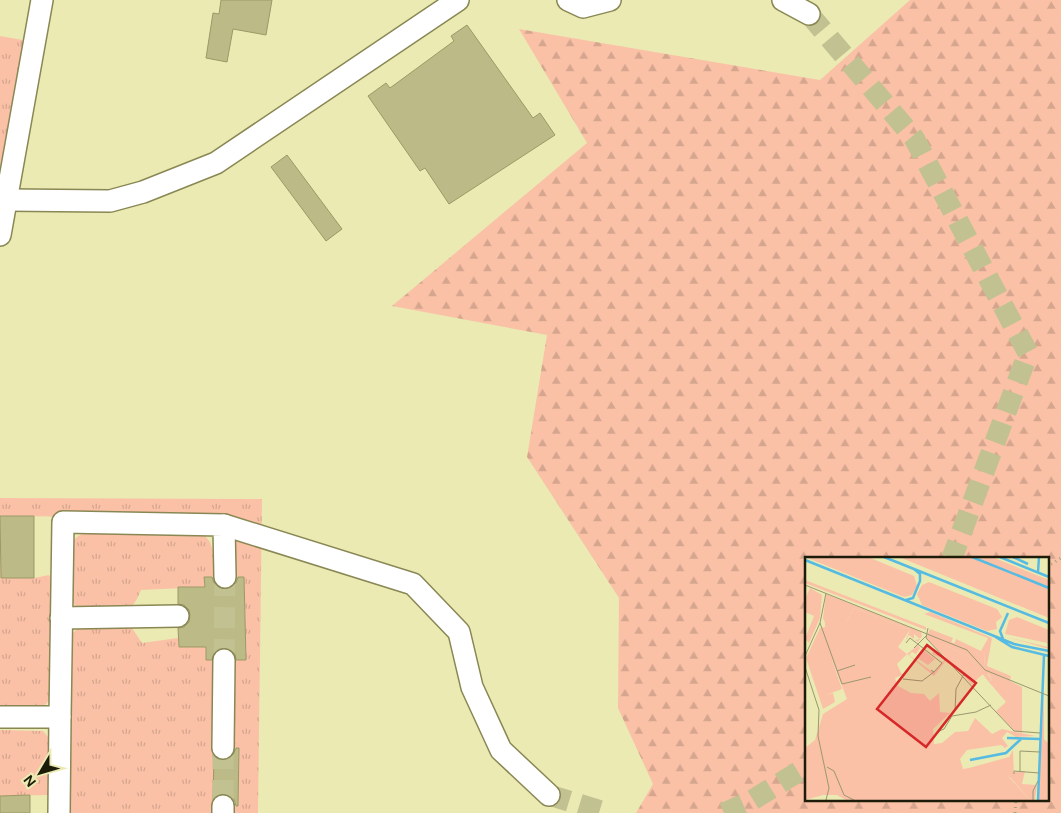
<svg xmlns="http://www.w3.org/2000/svg" width="1061" height="813" font-family="'DM Sans',sans-serif">
<style>
.grass{fill:url(#grass-tufts)}
.forest{fill:url(#forest-firs);fill-rule:evenodd}
.building{fill:#bcba86;stroke:#9c9966}
.lines{fill:none;stroke-linecap:round;stroke-linejoin:round}
.minor-tunnel{stroke:#c2c191;stroke-width:21;stroke-dasharray:21 11;stroke-linecap:butt}
.minor-casing{stroke:#898754;stroke-width:24}
.path{stroke:#a6a57a;stroke-width:3;stroke-dasharray:1 4;stroke-linecap:butt}
.minor{stroke:#fff;stroke-width:21}
.inset-river{fill:none;stroke:#55bbe2;stroke-width:2.5}
.inset-road{fill:none;stroke:#99986f;stroke-width:1}
.view{fill:#d62828;fill-opacity:0.15;stroke:#d62828;stroke-width:2.5}
.inset-edge{fill:none;stroke:#1d1c08;stroke-width:2.5}
</style>
<defs>
<pattern id="grass-tufts" width="24" height="20" patternUnits="userSpaceOnUse" patternTransform="scale(1.25)"><rect width="24" height="20" fill="#fac1a7"/><path d="M3 7l-1-3M5 7V3M7 7l1-3M15 17l-1-3M17 17v-4M19 17l1-3" fill="none" stroke="#d6a58e"/></pattern>
<pattern id="forest-firs" width="22" height="20" patternUnits="userSpaceOnUse" patternTransform="scale(1.25)"><rect width="22" height="20" fill="#fac1a7"/><path d="M5 1l3.5 6h-7zM16 11l3.5 6h-7z" fill="#d6a58e"/></pattern>
</defs>
<rect width="100%" height="100%" fill="#ebeab3"/>
<g class="grass">
<polygon points="0,36 34,42 0,235"/>
<polygon points="0,498 262,499 258,813 233,813 233,806 238,806 239,748 233,748 235,660 246,659 244,577 234,577 235,518 0,516"/>
<polygon points="0,521 1,577 34,578 49,575 55,585 55,693 46,704 37,711 0,709"/>
<polygon points="87,531 202,532 210,542 214,554 216,577 204,578 205,587 141,590 137,599 131,608 77,608 70,599 69,546 77,537"/>
<polygon points="122,626 132,628 142,643 178,638 179,647 206,647 206,660 214,660 214,813 68,813 70,642 73,633 79,627"/>
<polygon points="0,730 43,731 54,744 50,795 0,796"/>
</g>
<path class="forest" d="M910,0H1061V813H636L653,784L618,708L619,598L527,457L547,335L392,306L587,143L519,29L820,80ZM806,558H1047V799H806Z"/>
<g class="building">
<polygon points="221,0 272,0 266,35 233,29 227,62 206,58 213,13 219,14"/>
<polygon points="467,25 533,118 540,113 555,135 449,204 425,168 420,171 368,96 386,83 390,88 454,41 451,36"/>
<polygon points="287,155 342,229 326,241 271,167"/>
<polygon points="0,516 34,516 34,578 1,578"/>
<polygon points="204,577 212,577 214,583 219,588 226,589 231,588 236,583 238,577 244,577 246,660 236,660 235,654 231,650 224,648 218,649 214,653 212,660 206,660 206,647 179,647 178,628 184,627 189,622 190,615 189,610 184,605 178,604 178,587 205,587"/>
<polygon points="236,748 239,748 238,806 236,806 234,799 229,795 223,794 217,795 213,799 214,756 217,759 222,760 229,759 233,755"/>
<polygon points="30,795 30,813 0,813 0,796"/>
</g>
<g class="lines">
<g class="minor-tunnel">
<polyline points="809,14 914,138 1028,353 952,558"/>
<polyline points="224,660 225,577"/>
<polyline points="223,748 223,806"/>
<polyline points="549,795 608,813"/>
<polyline points="724,813 751,801 806,767"/>
</g>
<defs>
<g id="minor">
<polyline points="568,0 583,7 610,0"/>
<polyline points="783,0 809,14"/>
<polyline points="6,200 110,201 143,192 216,163 458,0"/>
<polyline points="0,235 42,0"/>
<polyline points="224,525 413,584 459,632 472,687 501,750 549,795"/>
<polyline points="61,618 178,616"/>
<polyline points="0,717 60,717"/>
<polyline points="223,748 224,660"/>
<polyline points="59,813 60,717 63,522 224,525 225,577"/>
<polyline points="223,813 223,806"/>
</g>
</defs>
<use href="#minor" class="minor-casing"/>
<g class="path">
<polyline points="1047,567 1061,558"/>
<polyline points="1015,813 1016,799"/>
</g>
<use href="#minor" class="minor"/>
</g>
<g transform="translate(805 557)">
<rect width="244" height="244" fill="#ebeab3"/>
<path d="M0,0H63L109,19L112,29L107,38L99,40ZM94,0H187L244,23V61ZM0,23L121,70V73L0,26ZM124,25L192,52L197,60L191,65L192,72L182,74L117,48L112,37L117,28ZM5,31L17,38L15,61L4,86L0,82L9,59L0,55V42ZM21,37L116,75L117,79L113,85L110,83L115,82L109,77V82L104,78L100,85L105,73L49,51L41,66H20L18,61ZM125,55L187,81L182,109L206,119L205,124L217,130V176L209,174L191,154L201,145L183,124L187,123L179,109L180,96L140,88L164,100L178,117L167,127L121,81L125,72L148,81L146,86L149,87L151,82L176,94L183,81L119,57ZM212,60L244,73V92L202,80L243,90L242,86L200,77L204,63ZM113,88L115,91L111,97L107,95L104,98L129,116L140,102L127,97L130,92L142,102L129,119L102,97ZM117,92L130,102L123,108L111,100ZM239,138V182L244,187V243H233ZM220,214L217,227L232,228L230,243H225L204,219L210,215Z" fill="#fac1a7"/>
<path d="M49,51L105,73L93,90L102,97L92,107L97,118L90,121L93,129L106,136L119,137L125,144L134,136L135,155L145,156L128,172L129,187L137,186L150,175L163,174L170,161L187,177L197,172L230,179L211,180L202,175L197,181L203,189L200,191L196,188L162,193L155,202L158,212L164,211L204,200L208,193L209,218L204,220L225,243H41L32,238H18L0,243V191L10,183L18,157L42,142L27,103L21,138L28,136L30,145L18,152L1,101L15,71L20,70V66H41ZM139,83L180,96L179,109L185,111L183,118L187,123L183,124L164,100L140,88Z" fill="#fac1a7"/>
<path d="M27,103L37,132L21,138L7,112L8,108Z" fill="#fac1a7"/>
<path class="inset-river" d="M79,0L244,66M167,0L244,31M195,0L244,20M208,0L223,7M0,3L209,87L244,94M233,15L234,0M101,43L108,41L115,24V17L109,12M189,79L207,90L244,99M198,82L195,74L203,56M202,181L235,182M165,203L201,196L216,182M233,243L239,98"/>
<path class="inset-road" d="M0,28L162,93L180,113L244,139M15,66L37,127L66,120M123,71L121,81L209,174L235,176M101,86L105,81L137,106L129,115L126,113M109,91L121,79M0,99L15,66L21,36M0,110L14,153L13,179L24,231L21,243M32,114L50,108M98,122L117,124L129,115M150,154L151,132L159,117M132,175L139,172L147,159L171,155L186,148M22,210L29,214L39,238L49,243M215,214V194L235,195M209,217V214L234,216M228,243V234L233,224"/>
<path class="view" d="M122,88L171,126L121,190L72,152Z"/>
<rect width="244" height="244" class="inset-edge"/>
</g>
<g transform="translate(40 773) rotate(232)" stroke="#ebeab3" stroke-width="4" paint-order="stroke">
<path d="M0-4L9 19L0 12L-9 19Z" fill="#1d1c08"/>
<text y="-8" font-size="14" font-weight="bold" text-anchor="middle" fill="#1d1c08">N</text>
</g>
</svg>
